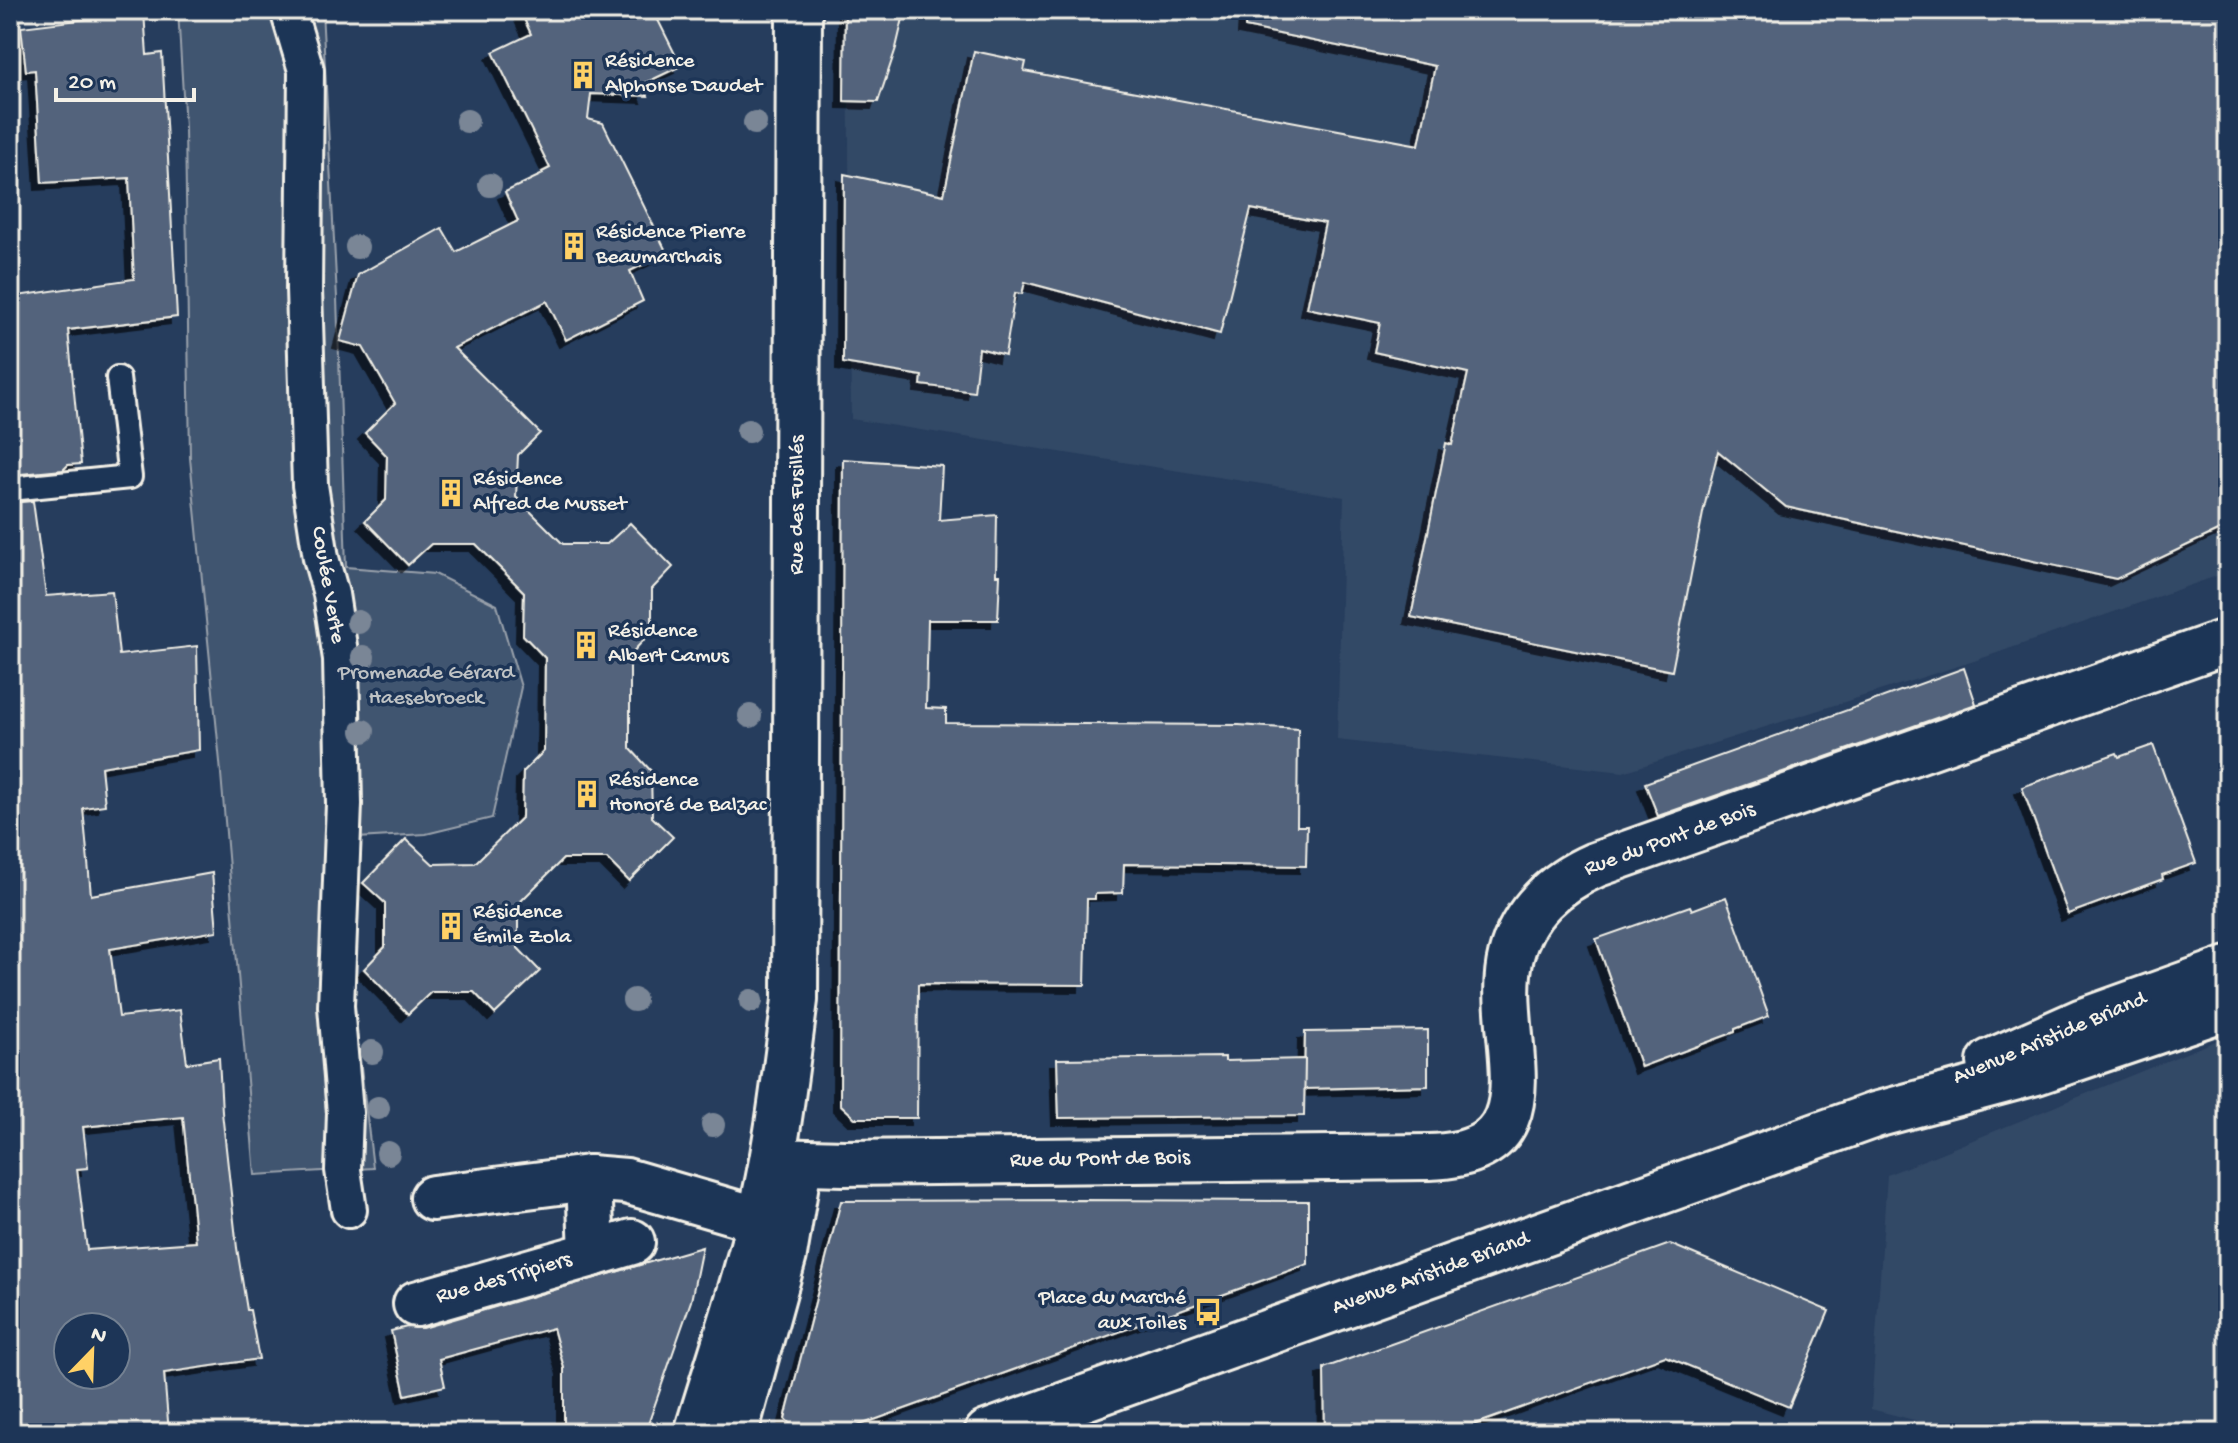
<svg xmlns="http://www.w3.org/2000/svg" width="2238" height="1443" font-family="'Gochi Hand',sans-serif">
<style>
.built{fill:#334966}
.green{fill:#40546f;stroke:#9aa2ac;stroke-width:2}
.building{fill:#52647b;stroke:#f4f1e8;stroke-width:2;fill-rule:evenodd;filter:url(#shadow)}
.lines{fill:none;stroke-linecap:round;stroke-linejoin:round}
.service-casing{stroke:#f4f1e8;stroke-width:28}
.pedestrian-casing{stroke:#f4f1e8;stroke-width:40}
.minor-casing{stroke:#f4f1e8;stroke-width:50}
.primary-casing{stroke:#f4f1e8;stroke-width:50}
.service{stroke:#1d3557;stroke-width:22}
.pedestrian{stroke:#1d3557;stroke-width:34}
.minor{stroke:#1d3557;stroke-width:44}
.primary{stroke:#1d3557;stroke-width:44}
.tree{fill:#7a8696}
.labels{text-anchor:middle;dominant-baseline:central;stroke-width:7;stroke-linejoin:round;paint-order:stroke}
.poi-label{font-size:22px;fill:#f4f1e8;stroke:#1d3557;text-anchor:start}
.street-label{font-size:22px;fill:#f4f1e8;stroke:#1d3557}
.park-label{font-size:22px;fill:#bec2c4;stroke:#1d3557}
</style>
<defs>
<filter id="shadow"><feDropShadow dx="-7" dy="7" stdDeviation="0" flood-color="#0009"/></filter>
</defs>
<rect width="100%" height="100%" fill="#263d5d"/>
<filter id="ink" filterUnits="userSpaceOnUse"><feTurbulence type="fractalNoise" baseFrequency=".0125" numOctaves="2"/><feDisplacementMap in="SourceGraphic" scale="16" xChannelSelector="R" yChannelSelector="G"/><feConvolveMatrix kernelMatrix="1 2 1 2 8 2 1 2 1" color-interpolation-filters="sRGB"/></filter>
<g filter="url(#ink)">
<g class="built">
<polygon points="848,10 1810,10 2228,102 2228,572 1974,661 1623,772 1337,740 1344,497 851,419"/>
<polygon points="2228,1036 2228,1433 1965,1433 1871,1409 1887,1175"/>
</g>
<polygon class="green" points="178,10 322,10 337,298 346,567 435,574 497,605 521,687 492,818 426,834 357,838 351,983 373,1168 255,1175 220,762 190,458 185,128"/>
<g class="building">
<polygon points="520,10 653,10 681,66 643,84 648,96 591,94 588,119 603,123 667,253 630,271 643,301 566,340 547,301 454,348 540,433 518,455 516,497 563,544 607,544 630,523 673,567 652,589 652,631 630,655 630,748 651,771 652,817 673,837 629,881 607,859 563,859 518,904 518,948 540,971 495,1014 474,992 431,992 408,1014 364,969 385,947 385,903 363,883 406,839 433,864 475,863 522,817 523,772 544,751 545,658 523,635 524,592 476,544 431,544 408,565 365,521 386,500 387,456 365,433 395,403 363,347 340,341 358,275 442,228 456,252 518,221 505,192 543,174 542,172 550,168 493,52 531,34"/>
<polygon points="845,10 905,10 896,48 878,102 844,101"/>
<polygon points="1246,10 2228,10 2228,526 2116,579 1786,507 1718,451 1704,508 1672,671 1411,617 1446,443 1452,445 1468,373 1374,352 1380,323 1307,308 1325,223 1251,209 1220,334 1025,282 1022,294 1015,293 1005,355 979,348 974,392 921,385 922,376 843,363 844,174 944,195 974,51 1026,62 1024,71 1419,145 1435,66 1245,27"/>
<polygon points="144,12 147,55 162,53 177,317 68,330 81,464 68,465 63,470 10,475 10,338 15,337 10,297 134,279 129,178 42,183 35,70 26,71 21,27"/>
<polygon points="843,459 942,466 939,520 997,515 996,575 1000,575 998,620 928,620 926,708 946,709 946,723 1239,725 1298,729 1297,826 1307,826 1306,866 1124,864 1123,893 1095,894 1095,899 1087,899 1085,985 918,984 917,1118 855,1118 840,1104"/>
<path d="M33,501L46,596L112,591L119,655L197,646L199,750L101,767L105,805L83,808L91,895L212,873L217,931L110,949L119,1017L180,1010L187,1063L219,1058L222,1112L237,1248L247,1310H250L259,1359L164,1373L169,1433H10V503ZM183,1117L196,1242L87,1250L77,1169L88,1168L83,1127ZM68,1327H116V1375H68Z"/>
<polygon points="1964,668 1976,704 1658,816 1645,783"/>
<polygon points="2153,745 2196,863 2162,875 2163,879 2068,914 2022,787 2117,753 2119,757"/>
<polygon points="1726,897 1769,1016 1735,1029 1735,1032 1641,1067 1596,939 1690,906 1692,910"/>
<polygon points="1428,1030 1428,1086 1304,1089 1305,1032"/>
<polygon points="1225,1057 1225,1061 1305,1059 1304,1116 1059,1118 1057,1059"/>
<polygon points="1082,1200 1308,1201 1308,1264 838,1433 800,1433 785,1419 841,1201"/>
<polygon points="1670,1244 1829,1311 1789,1407 1665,1356 1451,1433 1325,1433 1324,1368"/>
<polygon points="702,1247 691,1301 645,1433 564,1433 564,1368 553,1328 439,1359 445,1386 405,1395 391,1331 407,1327 423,1328"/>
</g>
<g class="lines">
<defs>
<polyline id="service" points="10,489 130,477 118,378"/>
<polyline id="pedestrian" points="288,10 306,70 304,289 310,485 321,558 331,594 341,659 344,804 336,1006 345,1113 343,1170 349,1210"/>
<g id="minor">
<path d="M772,1161L844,1163L1429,1157C1563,1154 1491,1034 1511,956C1522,912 1556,882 1595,865L2228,641"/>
<polyline points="433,1198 589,1178 626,1181 760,1220"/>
<polyline points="592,1254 632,1242"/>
<polyline points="416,1304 592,1254 589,1178"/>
<path d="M697,1433C718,1363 742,1294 759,1222C777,1150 785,1074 795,1000L799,10"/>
<polyline points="735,1433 784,1255 797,1177"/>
</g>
<g id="primary">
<polyline points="1990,1062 2083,1021 2228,969"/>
<polyline points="987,1433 1875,1115 2036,1072 2228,1007"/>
</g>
</defs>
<use href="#service" class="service-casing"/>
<use href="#pedestrian" class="pedestrian-casing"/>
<use href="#minor" class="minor-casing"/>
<use href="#primary" class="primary-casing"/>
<use href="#service" class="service"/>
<use href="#pedestrian" class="pedestrian"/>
<use href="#minor" class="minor"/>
<use href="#primary" class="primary"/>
</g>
<g class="tree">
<circle cx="467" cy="121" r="12"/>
<circle cx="755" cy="123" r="12"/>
<circle cx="490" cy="185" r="12"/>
<circle cx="357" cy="247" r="12"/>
<circle cx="748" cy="431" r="12"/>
<circle cx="358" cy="622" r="12"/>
<circle cx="363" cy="657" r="12"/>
<circle cx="750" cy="716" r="12"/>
<circle cx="363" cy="731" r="12"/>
<circle cx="634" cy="1000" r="12"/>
<circle cx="751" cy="1001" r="12"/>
<circle cx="372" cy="1052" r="12"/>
<circle cx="378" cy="1108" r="12"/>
<circle cx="713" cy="1125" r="12"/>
<circle cx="388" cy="1153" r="12"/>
</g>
</g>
<defs>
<symbol id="building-bare" viewBox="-9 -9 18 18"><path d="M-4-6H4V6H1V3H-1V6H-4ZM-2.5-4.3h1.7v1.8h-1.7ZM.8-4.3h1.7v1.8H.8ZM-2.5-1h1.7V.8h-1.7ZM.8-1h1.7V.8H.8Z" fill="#ffd166" stroke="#1d3557" stroke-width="2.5" paint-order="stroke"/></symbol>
<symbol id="bus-bare" viewBox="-9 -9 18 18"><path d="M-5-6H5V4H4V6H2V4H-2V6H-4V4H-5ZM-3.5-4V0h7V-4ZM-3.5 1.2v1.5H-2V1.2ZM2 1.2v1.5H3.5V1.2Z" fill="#ffd166" stroke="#1d3557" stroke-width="2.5" paint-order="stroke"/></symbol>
</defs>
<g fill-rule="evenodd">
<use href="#building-bare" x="563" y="55" width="40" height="40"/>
<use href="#building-bare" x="554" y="226" width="40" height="40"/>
<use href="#building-bare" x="431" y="473" width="40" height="40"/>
<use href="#building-bare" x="566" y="625" width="40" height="40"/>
<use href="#building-bare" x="567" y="774" width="40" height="40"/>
<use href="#building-bare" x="431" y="906" width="40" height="40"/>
<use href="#bus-bare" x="1188" y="1292" width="40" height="40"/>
</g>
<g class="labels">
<g class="poi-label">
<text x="605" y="62">Résidence<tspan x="605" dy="25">Alphonse Daudet</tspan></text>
<text x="596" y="233">Résidence Pierre<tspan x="596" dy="25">Beaumarchais</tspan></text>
<text x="473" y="480">Résidence<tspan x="473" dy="25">Alfred de Musset</tspan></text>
<text x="608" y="632">Résidence<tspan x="608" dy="25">Albert Camus</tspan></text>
<text x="609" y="781">Résidence<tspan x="609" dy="25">Honoré de Balzac</tspan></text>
<text x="473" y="913">Résidence<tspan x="473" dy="25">Émile Zola</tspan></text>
<text x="1186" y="1299" text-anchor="end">Place du Marché<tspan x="1186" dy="25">aux Toiles</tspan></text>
</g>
<g class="street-label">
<text transform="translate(798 505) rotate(-90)">Rue des Fusillés</text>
<text transform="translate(327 585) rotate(80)">Coulée Verte</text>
<text transform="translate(1670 840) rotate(-20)">Rue du Pont de Bois</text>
<text transform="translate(2050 1039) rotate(-23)">Avenue Aristide Briand</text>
<text transform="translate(1100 1160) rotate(-1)">Rue du Pont de Bois</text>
<text transform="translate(1431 1274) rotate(-20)">Avenue Aristide Briand</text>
<text transform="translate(504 1279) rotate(-16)">Rue des Tripiers</text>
</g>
<g class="park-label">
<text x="426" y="674">Promenade Gérard<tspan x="426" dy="25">Haesebroeck</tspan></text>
</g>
</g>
<rect width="2238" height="1443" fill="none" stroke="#1d3557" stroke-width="40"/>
<rect x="20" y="20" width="2198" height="1403" fill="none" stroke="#f4f1e8" stroke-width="3" filter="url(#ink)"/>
<g transform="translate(92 1351) rotate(23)"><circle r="38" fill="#1d3557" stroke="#738091" stroke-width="2"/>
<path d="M0-6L14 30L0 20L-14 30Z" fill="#ffd166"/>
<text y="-12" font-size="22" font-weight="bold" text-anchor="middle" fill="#f4f1e8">N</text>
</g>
<path d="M56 88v12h138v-12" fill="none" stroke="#f4f1e8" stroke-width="4"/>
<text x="68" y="88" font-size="24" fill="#f4f1e8" stroke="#1d3557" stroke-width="6" paint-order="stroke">20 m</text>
</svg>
